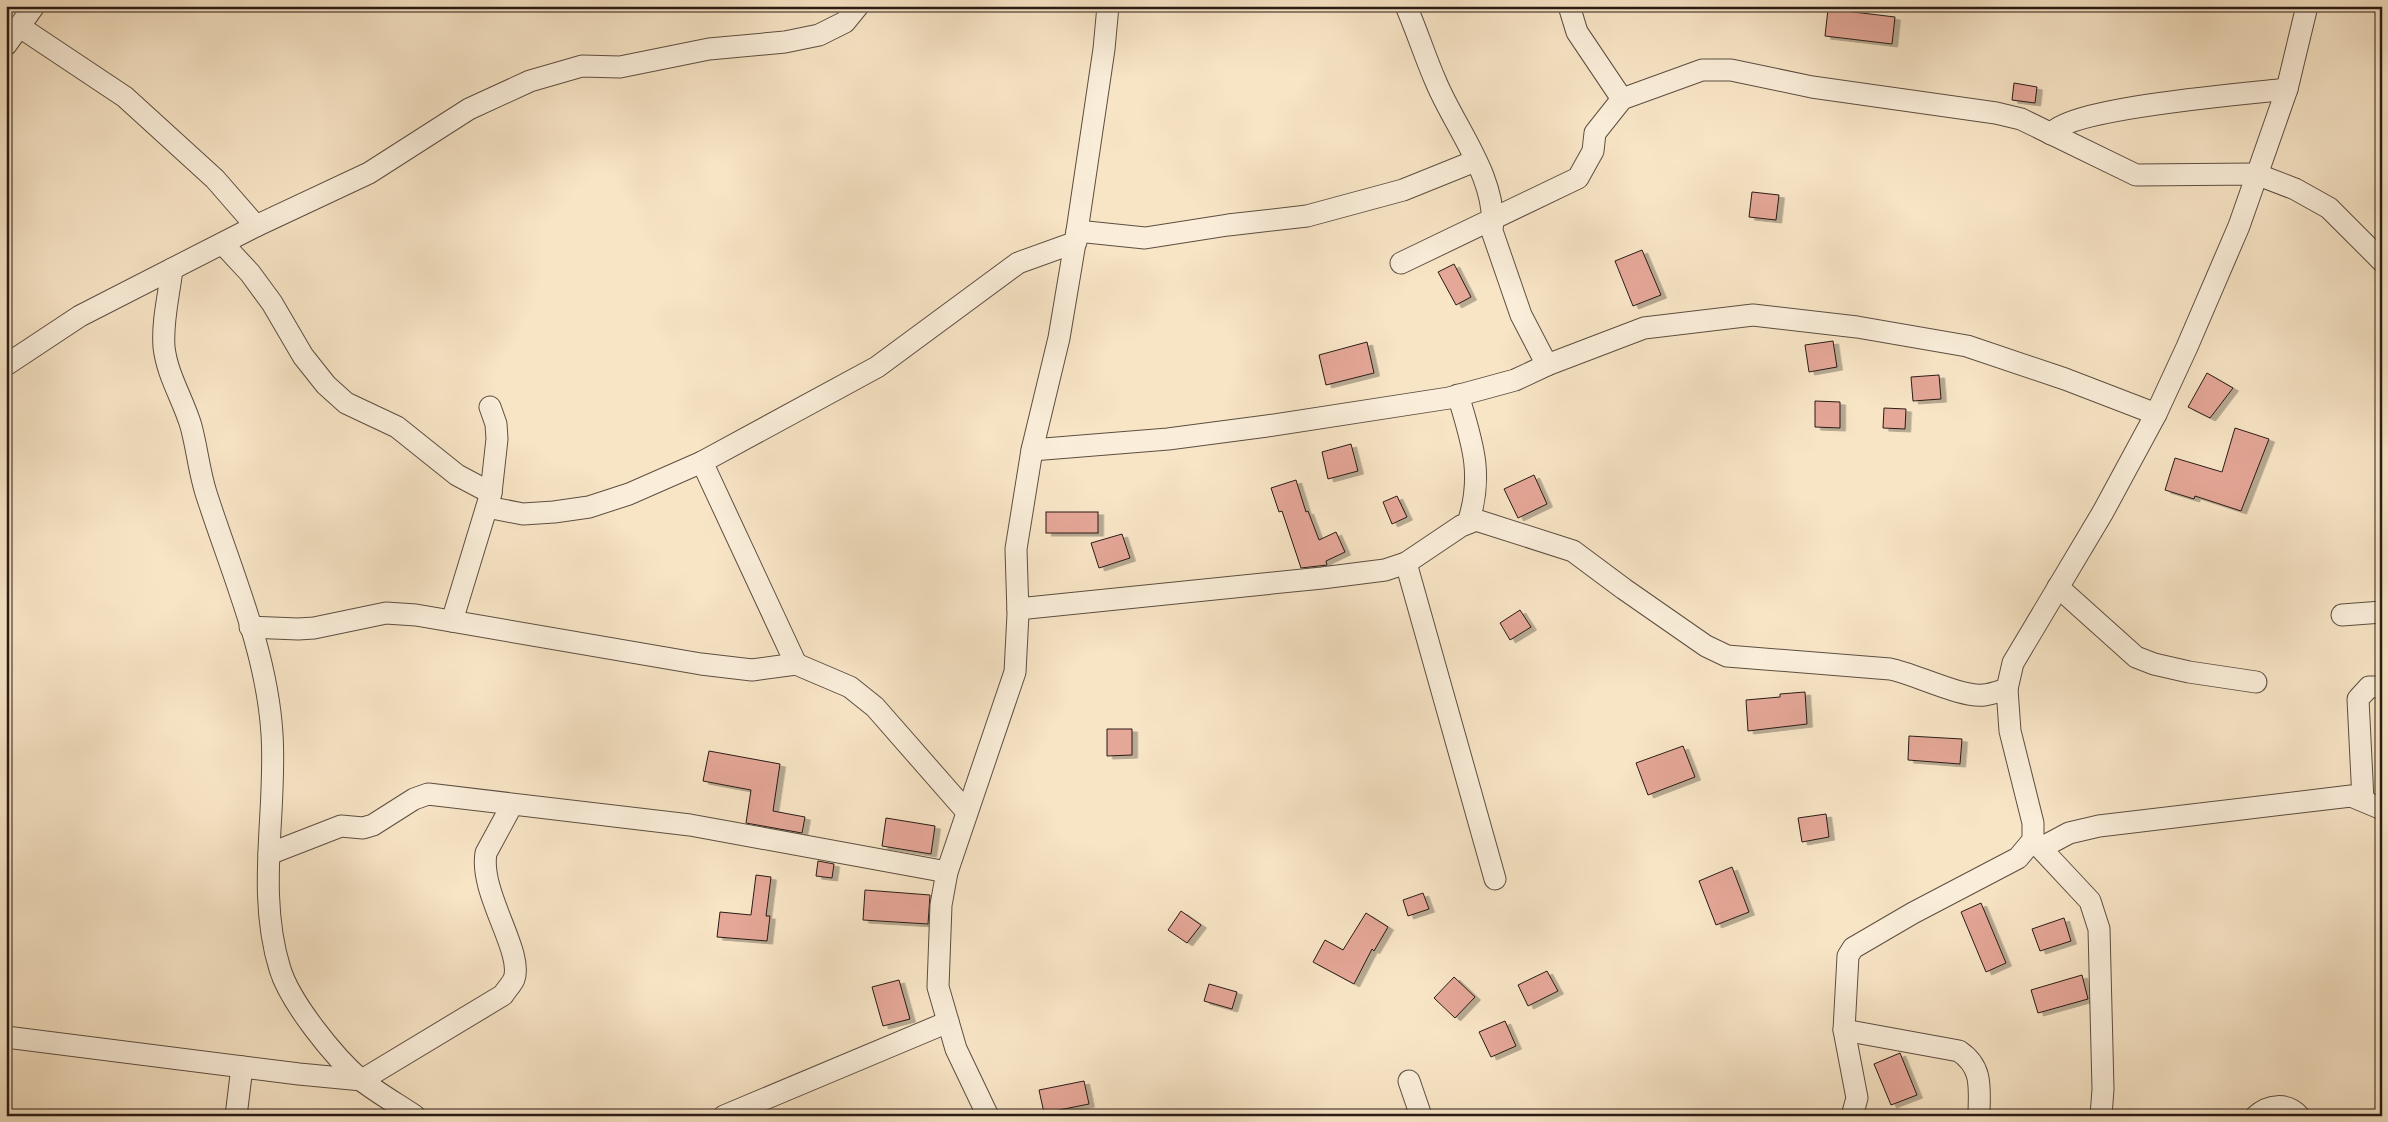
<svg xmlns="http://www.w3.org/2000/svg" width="2388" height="1122" font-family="Cardo,serif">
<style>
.building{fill:#e5a798;stroke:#291b15;filter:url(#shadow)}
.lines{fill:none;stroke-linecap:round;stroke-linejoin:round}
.minor-casing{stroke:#5d4e41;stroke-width:23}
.minor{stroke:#faeeda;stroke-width:21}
</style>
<defs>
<filter id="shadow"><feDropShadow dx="5.5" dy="3" stdDeviation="0" flood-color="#0004"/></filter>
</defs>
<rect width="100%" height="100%" fill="#f8e5c6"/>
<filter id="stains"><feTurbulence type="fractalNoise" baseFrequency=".004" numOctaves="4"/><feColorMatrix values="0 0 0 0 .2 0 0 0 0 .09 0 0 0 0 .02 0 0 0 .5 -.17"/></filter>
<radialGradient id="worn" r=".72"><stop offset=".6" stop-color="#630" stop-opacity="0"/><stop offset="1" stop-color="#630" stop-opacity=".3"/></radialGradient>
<g class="building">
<polygon points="1828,9 1895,17 1892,44 1825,36"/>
<polygon points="2014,83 2037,87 2035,103 2012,100"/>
<polygon points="1752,192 1779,195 1776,220 1749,217"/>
<polygon points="1642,250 1661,295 1633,306 1615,261"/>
<polygon points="1454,264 1471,297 1456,305 1438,272"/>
<polygon points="1833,341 1837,367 1809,372 1805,345"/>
<polygon points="1367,342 1374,373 1326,385 1319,355"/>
<polygon points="2207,373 2233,388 2210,418 2188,407"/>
<polygon points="1939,375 1941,399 1913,401 1911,377"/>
<polygon points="1815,401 1840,402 1840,428 1815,427"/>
<polygon points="1884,408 1906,409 1905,429 1883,428"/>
<polygon points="2235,428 2269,439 2241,511 2195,496 2194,499 2165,490 2175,458 2222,472"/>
<polygon points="1351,444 1358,471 1328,479 1322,452"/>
<polygon points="1534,475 1547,504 1518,518 1504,489"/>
<polygon points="1296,480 1306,512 1308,511 1319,540 1336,532 1345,552 1326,561 1327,565 1301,568 1282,511 1279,512 1271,488"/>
<polygon points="1397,496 1407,517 1392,524 1383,502"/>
<rect x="1046" y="512" width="52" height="21"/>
<polygon points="1122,534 1130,558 1099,568 1091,543"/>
<polygon points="1520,610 1531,627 1510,640 1500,623"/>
<polygon points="1805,692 1807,724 1748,731 1746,700 1780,697 1780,694"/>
<polygon points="1107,729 1132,729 1132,755 1107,756"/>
<polygon points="1909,736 1962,739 1960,764 1908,760"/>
<polygon points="1683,746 1695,777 1648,795 1636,763"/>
<polygon points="709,751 780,764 773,811 805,817 802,833 746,823 751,790 703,781"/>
<polygon points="1826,814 1829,837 1802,842 1798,818"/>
<polygon points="886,818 935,826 931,854 882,846"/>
<polygon points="818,861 834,864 832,878 816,876"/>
<polygon points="1732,867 1749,912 1716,925 1699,881"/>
<polygon points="756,875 771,877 766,916 770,916 767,941 717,937 720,912 751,915"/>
<polygon points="865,890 930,895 928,924 863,920"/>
<polygon points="1423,893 1429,909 1408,916 1403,900"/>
<polygon points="1981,903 2006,963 1986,972 1961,912"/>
<polygon points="1181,911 1201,925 1187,943 1168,930"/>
<polygon points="1366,913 1388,927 1374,951 1372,949 1354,984 1313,962 1325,940 1343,950"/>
<polygon points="2064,918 2071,941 2040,951 2032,929"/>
<polygon points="1547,971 1558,991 1528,1006 1518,985"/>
<polygon points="2082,975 2088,999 2038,1013 2031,990"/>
<polygon points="1454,977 1475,997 1455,1018 1434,998"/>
<polygon points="899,980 910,1019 883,1026 872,987"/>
<polygon points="1209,984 1237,992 1232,1009 1204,1001"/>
<polygon points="1505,1021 1516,1046 1491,1057 1479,1032"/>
<polygon points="1900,1053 1917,1095 1891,1105 1874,1064"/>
<polygon points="1084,1081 1089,1104 1044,1113 1039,1090"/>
</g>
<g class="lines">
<defs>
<g id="minor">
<path d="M1406,6C1417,31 1425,57 1436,82C1455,128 1498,179 1492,231L1521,315L1547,365"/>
<polyline points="1569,6 1577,32 1622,99"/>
<polyline points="20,27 125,97 215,179 256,226 369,173 469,109 530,81 582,66 620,67 709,49 785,42 819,35 845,22 858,6"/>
<polyline points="6,45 34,6"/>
<path d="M2051,134C2070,107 2246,94 2287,89"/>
<polyline points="1077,231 1145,238 1228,225 1307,216 1403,190 1475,161"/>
<polyline points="223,244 250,273 272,303 303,356 326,385 346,403 397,427 457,475 491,493"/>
<polyline points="1401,263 1578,178 1593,151 1595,133 1622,99 1702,70 1731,70 1812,87 1996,113 2021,119 2136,175 2256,174 2295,189 2329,208 2382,261"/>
<path d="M172,269C169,295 162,321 164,347C167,375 183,399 191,426C197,448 199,471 206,493C231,571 267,651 272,734C277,812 256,892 280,969C290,1002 334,1057 361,1080C378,1093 397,1104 415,1116"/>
<polyline points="6,365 80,316 256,226"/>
<path d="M1458,395C1472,442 1484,474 1468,523"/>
<polyline points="1032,450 1168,439 1267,426 1449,398 1515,380 1547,365 1644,328 1753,315 1857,327 1967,346 2065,379 2156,414"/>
<polyline points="702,462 796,664"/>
<polyline points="487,507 523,514 554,512 589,507 629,494 702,462 877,367 1018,263 1076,242"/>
<polyline points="1406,563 1495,879"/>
<polyline points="2058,587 2136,657 2154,664 2189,672 2256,682"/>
<path d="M1018,609L1322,578L1385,570L1406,563L1461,526L1476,520L1573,551L1624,589L1706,646L1727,656L1890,669C1915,674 1962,698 1984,695C1992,694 2000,691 2007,689"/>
<polyline points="2342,615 2382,612"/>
<polyline points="452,621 491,493 497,439 496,424 490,407"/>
<polyline points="250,627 298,629 314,628 386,613 416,615 701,664 752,670 796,664 850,687 875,707 967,812"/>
<polyline points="2363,800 2358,699 2369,687 2382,687"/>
<polyline points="2033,840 2090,901 2099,929 2103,1089 2101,1116"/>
<polyline points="2041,848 2069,833 2099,826 2351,796 2382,809"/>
<polyline points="269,854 341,826 363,828 373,825 414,799 428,794 690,825 947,872"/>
<path d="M1844,1030L1959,1051C1984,1068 1979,1089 1979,1116"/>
<path d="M6,1037L299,1074L362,1080L503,995C506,990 512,984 514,979C524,952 479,893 486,853L512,805"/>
<polyline points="1409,1081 1421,1116"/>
<polyline points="236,1116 242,1067"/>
<polyline points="724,1116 948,1022"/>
<polyline points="988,1116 956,1049 938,987 941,905 947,872 1015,672 1018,614 1016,549 1032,450 1059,338 1077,231 1104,49 1108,6"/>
<polyline points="1852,1116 1857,1098 1844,1030 1848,956 1853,948 1913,913 2018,858 2033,840 2033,823 2010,731 2007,689 2013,663 2103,512 2156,414 2187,347 2239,226 2287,89 2307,6"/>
<path d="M2256,1116C2268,1105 2287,1102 2299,1116"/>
</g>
</defs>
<use href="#minor" class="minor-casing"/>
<use href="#minor" class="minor"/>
</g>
<rect width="2388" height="1122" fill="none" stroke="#f8e5c6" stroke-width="25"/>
<rect x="8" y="8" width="2373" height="1107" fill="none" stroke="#291b15" stroke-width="2.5"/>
<rect x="12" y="12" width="2363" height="1097" fill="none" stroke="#291b15"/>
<rect width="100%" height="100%" filter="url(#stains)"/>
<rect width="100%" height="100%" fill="url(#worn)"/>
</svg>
